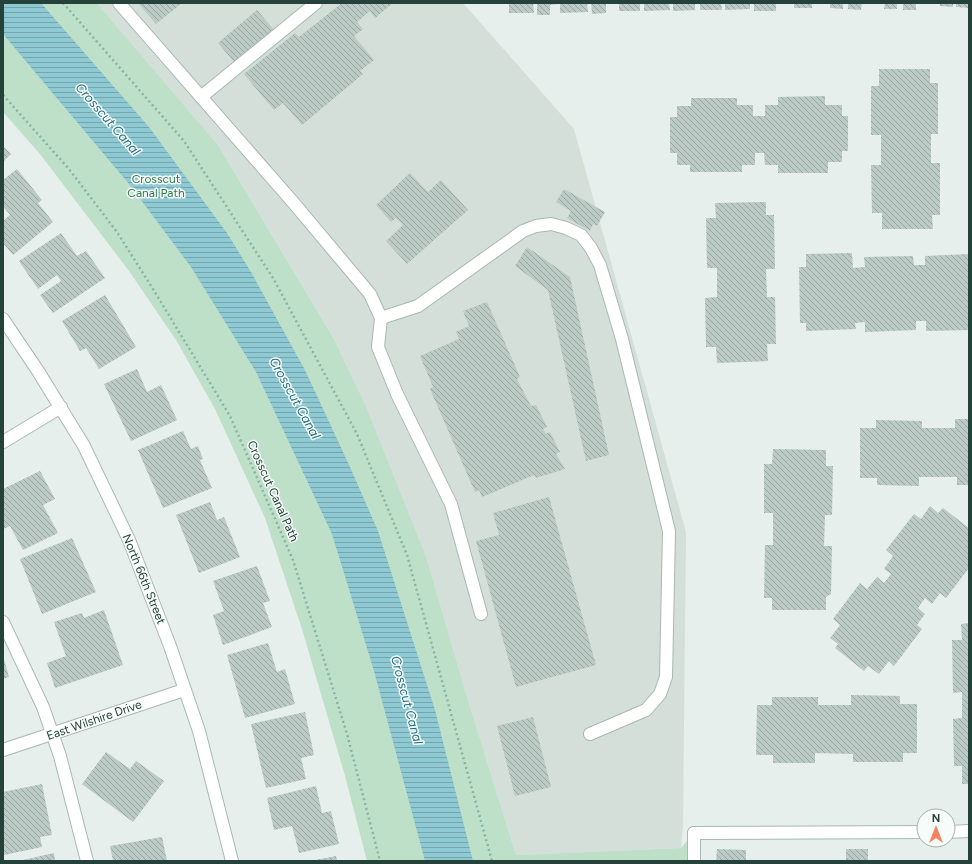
<svg xmlns="http://www.w3.org/2000/svg" width="972" height="864" font-family="Figtree,sans-serif">
<style>
.built{fill:#d4dfda}
.green{fill:#bfe0c8}
.water{fill:url(#water-rules)}
.building{fill:url(#building-back-hatch)}
.lines{fill:none;stroke-linecap:round;stroke-linejoin:round}
.lane-casing{stroke:#a8b8b2;stroke-width:14}
.street-casing{stroke:#a8b8b2;stroke-width:14}
.path{stroke:#86b3a5;stroke-width:2.5;stroke-dasharray:2 3;stroke-linecap:butt}
.lane{stroke:#fff;stroke-width:12}
.street{stroke:#fff;stroke-width:12}
.labels{text-anchor:middle;dominant-baseline:central;stroke-width:3;stroke-linejoin:round;paint-order:stroke}
.park-label{font-size:12px;fill:#2d7a4b;stroke:#f7fbf9}
.street-label{font-size:12px;fill:#24423a;stroke:#f7fbf9}
.water-label{font-size:13px;font-style:italic;fill:#1c6f80;stroke:#f7fbf9}
</style>
<defs>
<pattern id="water-rules" width="6" height="5" patternUnits="userSpaceOnUse"><rect width="6" height="5" fill="#8ec9d4"/><path d="M0 2.5h6" fill="none" stroke="#74a5ad"/></pattern>
<pattern id="building-back-hatch" width="6" height="6" patternUnits="userSpaceOnUse"><rect width="6" height="6" fill="#bbcac4"/><path d="M-1 5l2 2M0 0l6 6M5-1l2 2" fill="none" stroke="#98a6a0"/></pattern>
</defs>
<rect width="100%" height="100%" fill="#e6efeb"/>
<polygon class="built" points="97,3 463,3 574,129 686,532 683,824 681,848 516,855 468,700 426,556 366,406 334,339 218,145"/>
<polygon class="green" points="3,3 97,3 218,145 334,339 366,406 426,556 468,700 516,855 681,848 694,833 694,861 367,861 345,776 302,629 265,518 215,409 176,340 129,271 40,154 3,112"/>
<polygon class="water" points="3,3 41,3 149,127 227,233 251,272 305,370 350,467 378,531 435,710 473,861 425,861 374,671 332,534 256,372 191,267 129,184 3,34"/>
<g class="building">
<polygon points="138,3 182,3 156,24"/>
<polygon points="342,3 393,3 375,18 370,11 357,22 363,29 354,36 374,60 360,71 363,74 302,125 283,103 274,110 244,74 295,33 299,37"/>
<polygon points="509,3 533,3 534,13 509,13"/>
<polygon points="537,3 559,3 559,4 550,5 550,15 537,15"/>
<polygon points="560,3 587,3 588,12 560,13"/>
<polygon points="591,3 606,3 606,13 592,14"/>
<rect x="619" y="3" width="21" height="8"/>
<polygon points="644,3 669,3 670,10 644,11"/>
<polygon points="673,3 695,3 695,10 673,11"/>
<polygon points="700,3 721,3 722,10 700,10"/>
<polygon points="725,3 750,3 750,9 725,10"/>
<rect x="754" y="3" width="22" height="8"/>
<rect x="794" y="3" width="18" height="5"/>
<polygon points="830,3 843,3 843,9 830,8"/>
<polygon points="848,3 862,3 861,10 848,9"/>
<polygon points="885,3 897,3 897,9 884,9"/>
<rect x="903" y="3" width="13" height="7"/>
<polygon points="940,3 953,3 953,7 940,6"/>
<polygon points="956,3 969,3 969,8 956,7"/>
<polygon points="257,10 275,31 236,64 218,43"/>
<polygon points="879,69 930,69 930,83 938,83 938,134 931,134 931,163 940,163 940,215 932,215 933,229 882,229 882,213 872,213 871,165 881,165 881,135 871,135 871,86 879,86"/>
<polygon points="825,96 825,105 842,105 842,116 848,116 848,151 842,151 842,162 828,162 828,173 778,173 778,165 765,165 764,153 755,153 755,165 742,165 742,172 690,172 690,165 677,165 677,153 670,153 670,117 677,117 677,106 691,106 691,98 737,98 737,105 753,105 753,116 765,116 765,105 778,105 778,97"/>
<polygon points="3,146 11,154 3,162"/>
<polygon points="17,169 42,200 38,203 53,222 13,255 3,243 3,221 10,215 3,206 3,180"/>
<polygon points="410,173 428,192 441,180 468,210 407,264 386,241 403,225 396,218 391,222 376,205"/>
<polygon points="564,189 605,212 597,226 593,224 590,231 567,218 571,211 556,202"/>
<polygon points="766,202 766,215 774,215 775,269 766,269 767,297 775,297 776,344 767,344 768,361 717,363 716,347 706,347 705,298 717,297 717,268 707,268 706,218 716,218 715,203"/>
<polygon points="61,233 77,256 86,251 105,278 53,313 40,295 61,281 57,275 38,289 19,261"/>
<polygon points="527,247 570,277 609,455 586,461 548,290 515,266"/>
<polygon points="852,253 853,268 865,267 864,257 913,256 914,265 925,265 925,256 969,254 969,330 926,331 926,321 916,321 916,330 865,332 865,322 855,323 856,329 806,331 806,323 800,323 799,267 806,267 806,254"/>
<polygon points="105,295 136,347 99,369 86,348 80,351 62,321"/>
<polygon points="487,302 520,377 517,379 531,406 536,405 547,427 543,429 546,434 550,432 560,452 556,454 565,469 536,478 534,475 482,497 479,490 475,492 430,389 433,387 420,356 459,339 456,332 469,326 463,311"/>
<polygon points="137,369 147,392 161,385 177,420 131,441 104,384"/>
<polygon points="955,419 969,419 969,485 957,485 957,477 919,477 919,486 877,485 877,478 860,478 860,428 876,428 876,420 922,421 922,428 955,428"/>
<polygon points="183,431 191,449 198,446 203,459 200,460 212,488 163,508 138,450"/>
<polygon points="773,449 826,450 826,466 833,466 832,515 825,515 824,546 832,546 831,594 826,597 826,610 772,610 772,598 764,598 765,545 773,545 773,513 764,513 764,464 772,464"/>
<polygon points="40,471 55,499 43,505 58,533 23,550 10,526 3,529 3,489"/>
<polygon points="549,497 596,665 516,687 476,541 499,535 493,513"/>
<polygon points="210,502 217,520 224,517 240,557 199,573 176,515"/>
<polygon points="930,506 938,513 943,508 969,528 969,568 946,598 940,593 932,604 925,598 918,608 925,614 917,625 922,629 894,666 889,661 879,674 868,666 864,671 835,648 838,644 830,638 840,625 833,619 860,583 867,589 877,577 884,583 891,574 884,569 893,556 886,550 914,514 921,519"/>
<polygon points="72,538 96,592 42,614 20,559"/>
<polygon points="257,566 270,601 263,603 272,627 223,645 213,615 224,611 213,581"/>
<polygon points="104,610 123,665 55,688 47,663 66,656 54,622 82,613 84,618"/>
<polygon points="969,623 969,784 962,784 962,766 954,766 953,719 962,718 962,692 953,693 952,640 962,640 961,624"/>
<polygon points="268,643 277,672 285,669 295,704 245,718 227,655"/>
<polygon points="3,656 9,677 3,679"/>
<polygon points="851,695 900,696 900,704 917,704 917,753 903,753 903,762 853,762 853,754 815,753 815,763 773,763 773,755 756,755 757,705 772,705 772,697 818,697 818,705 851,705"/>
<polygon points="305,712 314,755 301,758 306,779 266,788 251,724"/>
<polygon points="533,717 551,787 515,796 497,726"/>
<polygon points="106,752 130,769 136,761 164,781 133,822 82,784"/>
<polygon points="42,784 52,835 40,837 42,847 4,855 3,848 3,792"/>
<polygon points="316,786 322,813 331,811 339,844 299,853 292,826 274,830 267,798"/>
<polygon points="162,837 167,861 113,861 110,846"/>
<polygon points="717,849 746,850 746,861 716,861"/>
<rect x="846" y="849" width="22" height="12"/>
<polygon points="54,853 55,861 23,861 23,860"/>
<polygon points="336,856 337,861 315,861 315,860"/>
</g>
<g class="lines">
<defs>
<g id="lane">
<polyline points="119,3 292,201 370,294 381,318 378,347 397,394 451,504 481,614"/>
<polyline points="201,97 316,3"/>
<polyline points="381,318 418,306 523,231 536,226 551,224 566,228 581,235 591,248 600,265 622,339 669,531 666,677 660,694 646,710 590,734"/>
<polyline points="3,622 43,707 60,756 87,861"/>
<polyline points="948,832 969,831"/>
<polyline points="694,833 924,832"/>
</g>
<g id="street">
<polyline points="3,319 38,371 84,446 129,540 170,646 199,731 232,861"/>
<polyline points="3,442 61,407"/>
<polyline points="3,750 184,690"/>
<polyline points="694,861 694,833"/>
</g>
</defs>
<use href="#lane" class="lane-casing"/>
<use href="#street" class="street-casing"/>
<g class="path">
<polyline points="63,3 184,141 273,278 357,434 407,555 492,861"/>
<polyline points="3,95 69,169 117,232 153,289 230,416 293,560 347,734 380,861"/>
</g>
<use href="#lane" class="lane"/>
<use href="#street" class="street"/>
</g>
<g class="labels">
<g class="park-label">
<text x="156" y="179">Crosscut<tspan x="156" dy="14">Canal Path</tspan></text>
</g>
<g class="street-label">
<text transform="translate(273 491) rotate(66)">Crosscut Canal Path</text>
<text transform="translate(144 579) rotate(68)">North 66th Street</text>
<text transform="translate(94 720) rotate(-19)">East Wilshire Drive</text>
</g>
<g class="water-label">
<text transform="translate(108 119) rotate(49)">Crosscut Canal</text>
<text transform="translate(295 398) rotate(61)">Crosscut Canal</text>
<text transform="translate(407 700) rotate(75)">Crosscut Canal</text>
</g>
</g>
<rect width="972" height="864" fill="none" stroke="#24423a" stroke-width="8"/>
<g transform="translate(936 828)"><circle r="19" fill="#f7fbf9" stroke="#a3b1ad"/>
<path d="M0-3L7 15L0 10L-7 15Z" fill="#f4845f"/>
<text y="-6" font-size="11" font-weight="bold" text-anchor="middle" fill="#24423a">N</text>
</g>
</svg>
